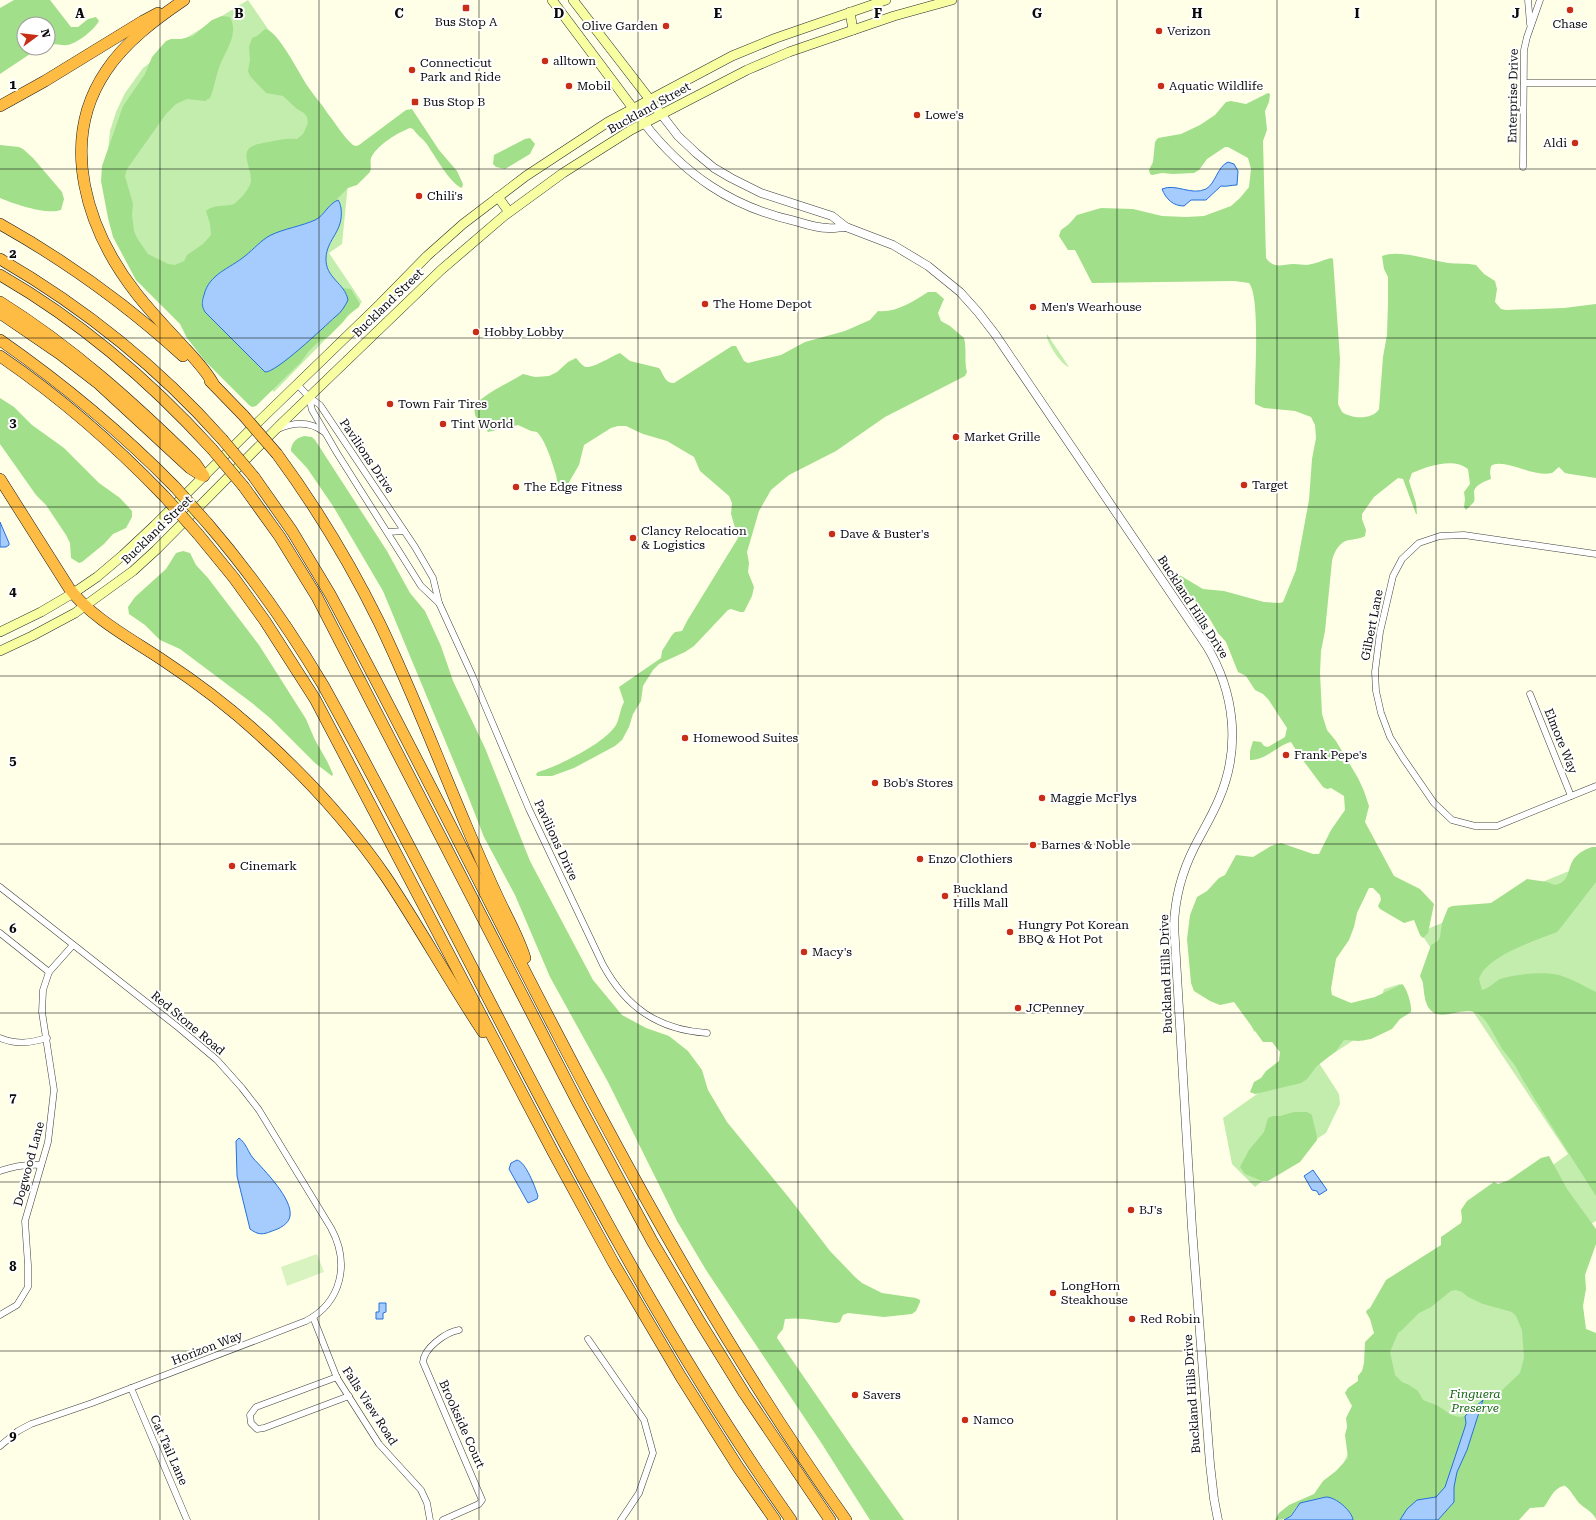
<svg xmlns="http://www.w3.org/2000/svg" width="1596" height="1520" font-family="'Roboto Serif',serif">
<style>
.green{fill:#c3edad}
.forest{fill:#a1df8b}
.pitch{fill:#d8f3c0}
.water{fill:#a6ccfd;stroke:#2571db}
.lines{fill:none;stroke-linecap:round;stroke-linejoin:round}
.minor-casing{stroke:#3d3d3d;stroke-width:7}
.tertiary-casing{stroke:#3d3d3d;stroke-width:9}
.secondary-casing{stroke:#2c2c2c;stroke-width:10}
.motorway-casing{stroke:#1b1b1b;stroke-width:12}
.minor{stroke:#fff;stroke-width:6}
.tertiary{stroke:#fff;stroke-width:8}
.secondary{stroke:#f8ffa2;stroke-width:9}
.motorway{stroke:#ffbc45;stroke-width:11}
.motorway-bridge-casing{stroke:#1b1b1b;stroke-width:12;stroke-linecap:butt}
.motorway-bridge{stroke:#ffbc45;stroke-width:11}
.grid{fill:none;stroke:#0a0a0a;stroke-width:1;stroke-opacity:0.55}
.poi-dot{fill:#c72e15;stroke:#fff;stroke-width:1.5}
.labels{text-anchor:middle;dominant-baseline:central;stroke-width:4;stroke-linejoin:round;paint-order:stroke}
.poi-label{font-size:12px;fill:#0a0a0a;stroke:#fff;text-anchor:start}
.street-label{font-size:12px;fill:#0a0a0a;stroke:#fff}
.park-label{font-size:12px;font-style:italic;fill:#176715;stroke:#fff}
.grid-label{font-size:13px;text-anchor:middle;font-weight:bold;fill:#0a0a0a;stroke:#fff;stroke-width:4;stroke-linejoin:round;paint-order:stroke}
</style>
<rect width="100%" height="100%" fill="#ffffe7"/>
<g class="green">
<polygon points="248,0 362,165 349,174 342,244 329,253 362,302 274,392 223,336 138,247 108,152 110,131 116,112 125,93 143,68 168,49"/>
<path d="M1047,334L1069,367C1062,366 1045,341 1047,334Z"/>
<polygon points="1596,860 1596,1221 1579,1231 1586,1483 1533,1491 1497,1520 1304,1520 1341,1468 1356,1437 1377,1358 1491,1210 1568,1154 1420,932"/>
<polygon points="1400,984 1408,1011 1363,1041 1360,1036 1319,1063 1339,1094 1340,1104 1326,1133 1298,1151 1255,1187 1232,1164 1223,1118 1301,1063 1271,1021 1254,1032 1252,1027 1311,992 1356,1019 1381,998 1384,989"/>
</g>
<g class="forest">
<path d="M14,0H50L71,27H78L88,19L96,17L99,21C95,29 77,44 67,45C59,46 58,42 48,46V24H24V48H43L30,54L0,74V8Z"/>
<path d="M222,16L230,17C240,36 223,53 218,71C215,80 214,89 210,98L205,101L187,99L176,104L166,114L127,169L125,176L133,204L132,215L134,231L137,238L148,254L168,264L175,265L184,261L187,255L203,244L211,235L210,224L206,211C214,204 224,207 234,204C240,199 246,193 250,185C253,178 248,167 247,160C244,147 253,145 263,143C277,141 283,138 297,139L303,134L308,123L307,117L304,113L297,109L283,96L266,93L250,76L248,71L250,60L249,47L252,38L257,36L265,29C278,30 300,75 308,87C314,96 322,104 328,114C337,125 342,135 353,145L356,146L359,145L406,110L412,109L439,150L457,171L463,184L462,188C450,184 434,154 426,143C422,138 417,135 413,129L410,128C397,133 379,144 372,156C369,161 372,167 370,172L357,185L348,188L317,219L294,228L271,235L206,287L201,303L205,312L252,359L261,369L335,318L347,295L342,288L351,289L360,304L359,307L348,315L343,322L329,336L317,343L309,351L301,362L256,406L252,407L249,405L205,361L187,338L180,324L136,280L113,237L108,218L101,181L102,166L123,106L145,74L152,57L166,41L171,39H181L193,36L212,20Z"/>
<path d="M1268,93L1270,94L1269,102L1265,111L1267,130L1263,141L1266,258C1275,270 1282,264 1294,264C1298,264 1303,265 1307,265C1315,264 1323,260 1331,258L1333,259L1340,359L1338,404L1342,412C1351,419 1373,420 1379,409L1383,357L1387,335L1388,303V277L1384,269L1382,256C1400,249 1429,260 1448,263C1457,264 1467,263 1476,265L1484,274L1495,281L1497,289L1495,302L1501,309L1506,310L1564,308L1596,304V478L1570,474L1565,473L1559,467C1557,468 1554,472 1552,473C1535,478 1502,457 1491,466L1490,472L1491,479C1486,481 1476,484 1474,491C1474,494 1475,498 1474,502L1466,510L1464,507L1465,499L1464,492L1470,484L1468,469C1454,457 1427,466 1412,473L1409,481L1416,503L1417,514H1416L1403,479L1398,478L1374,497L1362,514V519L1366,530L1365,536C1360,539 1355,539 1349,540C1339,542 1334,552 1332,561L1325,631L1321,651L1320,673L1322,714L1327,730L1336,741L1358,778L1364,791L1369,806L1365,822L1394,876L1420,889L1434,904L1428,933L1423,938L1420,935L1414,920L1404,923L1380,909L1378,906L1381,900L1380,895L1373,888H1369L1357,913L1354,927L1349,940L1336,959L1331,989L1332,995L1351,1003L1375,997L1402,984C1407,988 1412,1005 1411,1012L1400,1019L1392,1029L1371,1039L1359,1041L1344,1040L1336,1051L1317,1066L1307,1079L1301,1083L1255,1094L1250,1092L1254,1082L1261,1078L1266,1071L1279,1061L1280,1052L1272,1042H1263L1234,1002L1220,1005L1210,1001L1194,991L1191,983L1187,939L1190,915L1197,897L1207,891L1219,878L1225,875L1236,855L1253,857L1271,846L1281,843L1313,854H1319L1331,830L1345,810L1344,796L1331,788L1327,789L1323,787L1299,755L1291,742C1278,745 1265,761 1250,760V751L1253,741L1261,742L1264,746L1268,747L1285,737L1287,728L1268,699L1263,694L1255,690L1246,676L1238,672L1226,642L1218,633L1208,616L1189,594L1183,583L1179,579L1176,573L1203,589L1224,591L1264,602L1280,603L1283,602L1296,570L1309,500L1312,459L1316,438L1315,425L1311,417L1295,411L1264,408L1255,404C1254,381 1261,298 1249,283L1234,281L1092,283L1075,250H1068L1059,236L1061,230L1069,224L1077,215L1101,208L1133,209L1162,216L1186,217L1204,216L1231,206L1240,198L1249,187L1251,169L1248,158L1228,147H1225L1207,159L1199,170L1194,173L1173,174L1162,173L1152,175L1150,174L1149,170L1153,162L1155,142L1158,138L1181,134L1200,125L1215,115L1226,102L1231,101L1246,104Z"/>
<polygon points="530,138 535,144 530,154 505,169 496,167 493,164 494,155 525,139"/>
<path d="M0,145L19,147L23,149L33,158L62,192L64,199L61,210C46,215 14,204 0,198Z"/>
<path d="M928,292H936L944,299L938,313L941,321L950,326L964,338C967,349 964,363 967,372L965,376L885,417L836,451L789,475L771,490L759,511L747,552L749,563L748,572L754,587L752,596L744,612H740L731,609L728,610L694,646L685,652L659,664L653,670L643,686L641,701L633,714L629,727L622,740L615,746L574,768L552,776H537L536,774L538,772C559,766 605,743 616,725C620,717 620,709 624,702L619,687L661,658L662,651L672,635L675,632L682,631L687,621L738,538L731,514L732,503L729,496L700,471L694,457L667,441L643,434L626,426H618L611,428L584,445L579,465L565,489L561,493C556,488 558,478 555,472C552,461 545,440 537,432L531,431L518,425L488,432L482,421L476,417C475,415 474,411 475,408C477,396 513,381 523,374L535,377L549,376L557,372L568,362L576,358C579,361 582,366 586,367C594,368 612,356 620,353L630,361L659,368C664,374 664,383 674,383L732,346H736L744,361L748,363L781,355L805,342L845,331L870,320L878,311C896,313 914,301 928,292Z"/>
<polygon points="0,398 14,407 32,425 64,448 99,483 120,498 132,511 132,517 126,528 113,534 104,544 82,562 79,563 71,558 70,543 66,535 46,505 36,495 0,444"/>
<path d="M304,436L312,437L315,440L387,551L410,593L425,611L441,646L453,681L485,748L530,861L593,980L622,1015L646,1028L669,1036L688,1051L702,1070L708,1090L727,1122L790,1199L830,1251L855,1277L862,1283L882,1293L916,1298L920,1300V1302L916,1311L912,1314L884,1317L848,1313L843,1315L840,1322L836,1323C819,1321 802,1317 785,1319L783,1329L778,1335L777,1338L852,1447L904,1520H870L822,1444L706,1270L677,1221L608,1082L550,977L515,895L484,837L466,791L383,591L333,506L307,468L291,451C291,443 296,438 304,436Z"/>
<polygon points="183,551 190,553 196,565 208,578 259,645 306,719 315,740 327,761 333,774 332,776 315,763 270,718 252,703 180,649 160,640 145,625 129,614 128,607 135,597 166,569 176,553"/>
<path d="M1592,847H1596V882L1562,926L1557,932C1537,940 1486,956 1479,979L1482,990C1490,988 1494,982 1500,979C1516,974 1544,971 1559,975C1572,979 1584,986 1596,992V1196C1573,1160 1550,1124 1528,1088C1523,1081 1520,1074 1516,1067C1511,1059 1504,1053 1500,1045C1495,1037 1490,1026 1484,1019C1467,998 1439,1029 1427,1005C1424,998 1424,991 1423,984C1423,981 1421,979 1420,976L1431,945L1438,941L1440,937L1442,923L1448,908L1452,906L1491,903L1527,879L1547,882L1555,885C1570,882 1567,870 1573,860C1577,854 1585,849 1592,847Z"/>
<path d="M1294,1112H1307L1312,1115C1313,1123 1317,1132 1317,1140L1300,1162L1268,1181H1262L1245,1174L1240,1167L1249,1150L1264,1132L1268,1118L1273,1116H1280Z"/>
<path d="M1549,1156L1567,1189L1596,1229V1244L1585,1275L1586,1289L1583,1306L1586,1329L1596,1333V1519C1592,1511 1585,1509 1579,1503C1574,1497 1571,1490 1564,1485C1551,1491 1551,1498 1544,1507L1530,1508L1519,1520H1438L1454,1502V1487L1457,1472L1467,1450L1483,1400L1488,1396L1499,1393L1520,1373L1524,1358L1522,1330L1516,1316L1512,1312L1483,1304L1468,1297L1462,1292L1456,1290L1451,1291L1431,1307L1419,1313L1402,1330L1398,1333L1390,1352L1395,1375L1402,1382L1409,1385L1418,1391L1423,1400C1427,1402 1432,1403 1436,1405C1445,1409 1453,1420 1465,1416L1466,1423L1465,1427L1445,1487L1436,1497L1416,1501L1400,1520H1353C1352,1515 1346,1507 1342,1506C1335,1503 1310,1500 1304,1502C1289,1508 1298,1520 1275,1520L1279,1513L1289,1505L1314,1494L1323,1481L1336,1471L1348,1458L1345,1435L1347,1427L1346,1418L1352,1406L1345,1393L1348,1388L1358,1381V1376L1362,1371L1364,1363L1365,1342L1374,1333L1370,1319L1366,1312L1367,1310L1370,1308L1386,1280L1441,1245V1237L1461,1223L1462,1219L1461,1210L1467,1201L1494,1182L1498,1184L1509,1180L1541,1158Z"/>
</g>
<polygon class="pitch" points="317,1254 324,1272 287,1286 281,1267"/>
<g class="water">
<path d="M1228,162L1234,164L1238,171L1237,185C1231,185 1227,187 1221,186L1206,200H1191L1184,206C1173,206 1166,199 1162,189C1176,183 1191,196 1206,189C1216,183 1217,167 1228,162Z"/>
<path d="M338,200C340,203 340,204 341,208C344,232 327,238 326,258C325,278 345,283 348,300C345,306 341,313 335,317C324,327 276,373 265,372L205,312C201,305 202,302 204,295C209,274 229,269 245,256C254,249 261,240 271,235C283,229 302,226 315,220C324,216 328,204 338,200Z"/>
<polygon points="0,522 9,543 9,545 6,547 0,547"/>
<path d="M239,1138C246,1143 248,1152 253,1158C264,1170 293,1199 290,1216C289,1224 279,1229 272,1231C263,1235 258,1235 250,1229L237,1176L236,1141Z"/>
<path d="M517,1160C526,1162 535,1187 538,1196L537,1199L528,1203L509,1169L511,1163Z"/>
<polygon points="1313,1170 1327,1190 1319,1195 1317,1191 1312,1190 1304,1176"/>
<polygon points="379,1303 386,1303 386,1312 383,1313 383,1319 376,1319 376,1312 379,1312"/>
<polygon points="1483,1400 1467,1450 1457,1472 1454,1487 1454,1502 1438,1520 1400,1520 1407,1509 1417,1500 1436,1497 1445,1487 1465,1427 1466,1423 1465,1416"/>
<path d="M1326,1497C1336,1497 1352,1511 1353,1520H1284L1291,1516L1300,1503Z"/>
</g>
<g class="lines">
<defs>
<g id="minor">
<polyline points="1528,0 1530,24"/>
<polyline points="1524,83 1596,83"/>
<polyline points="1523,167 1524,50 1527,37 1540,0"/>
<path d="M297,384L309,397L320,405L415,547L433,578L439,603L472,675L529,809L603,965C626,1007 658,1030 707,1033"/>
<polyline points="309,397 312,410 337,453 421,586 439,603"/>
<path d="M278,429C294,422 310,421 324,432"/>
<polyline points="388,532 404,531"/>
<polyline points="1596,554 1464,535 1440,536 1419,543 1402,559 1393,576 1380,632 1375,672 1376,691 1381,713 1390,737 1403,758 1434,803 1452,820 1475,826 1497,826 1596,786"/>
<polyline points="1530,694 1571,796"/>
<path d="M0,887L179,1028L217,1060L242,1088L259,1110L331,1228C350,1263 342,1302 306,1321L92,1403L31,1424L18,1431L0,1446"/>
<polyline points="0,933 49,972"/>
<path d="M0,1038C18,1045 29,1043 47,1038"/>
<path d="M0,1171C14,1166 26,1164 41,1165"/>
<polyline points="0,1315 17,1305 28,1287 28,1265 25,1221 48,1142 54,1090 42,1012 43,990 49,972 73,945"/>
<polyline points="313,1317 337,1378 379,1444 421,1490 427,1503 430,1520"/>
<polyline points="588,1339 644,1420 653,1453 639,1493 621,1520"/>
<polyline points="337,1377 256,1407 250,1415 251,1423 257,1429 264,1428 349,1396"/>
<polyline points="131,1388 187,1520"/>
<path d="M443,1520L479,1504L482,1500L423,1362C424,1348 446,1332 459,1330"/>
</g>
<g id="tertiary">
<path d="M661,114L678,136L696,153L714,168L731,178L761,193L832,216L846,227L893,245L928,266L960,292L978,312L995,334L1206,645C1235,692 1241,748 1219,799C1212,816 1202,832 1194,848C1182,872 1175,898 1174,925L1192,1228L1210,1464L1214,1499L1218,1520"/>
<path d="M644,123C684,174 731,207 795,221C805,224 817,228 828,228C834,229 840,227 846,227"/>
</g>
<g id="secondary">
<polyline points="552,0 644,123"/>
<polyline points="573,0 661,114"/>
<polyline points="850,12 853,30"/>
<polyline points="498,197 509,212"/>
<polyline points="0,632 41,612 75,592 97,577 123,555 155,525 250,430 380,304 427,256 463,224 526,176 608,122 732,56 776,38 886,0"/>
<polyline points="0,651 32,636 75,613 133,571 156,550 283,422 441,270 504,216 563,173 631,130 747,70 789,52 894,16 952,0"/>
</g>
<g id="motorway">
<path d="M184,0C156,19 125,42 106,71C58,142 87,230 136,293C150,311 166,328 182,345C194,358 206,370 214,385"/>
<polyline points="0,106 45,81 143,21 158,13"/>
<path d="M0,224C66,261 127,305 183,356"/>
<path d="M0,259C83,307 158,367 222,439"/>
<path d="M0,275C80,321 150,381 212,449"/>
<path d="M0,302C72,347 134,403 195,463L204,476"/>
<polyline points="0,313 60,354 99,384 190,468 201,475"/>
<path d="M0,340C63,384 121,432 175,487"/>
<path d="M0,356C60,397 115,445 165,497"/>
<polyline points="210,381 244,416"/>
<path d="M277,454C316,507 350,563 379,622C411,688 437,757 466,825C477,851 488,877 500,902C509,921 519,938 525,958"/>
<path d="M254,477L292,531L330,594C498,905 640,1231 846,1520"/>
<path d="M0,479L69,588C91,618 133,640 164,661C199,684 233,710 264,739C309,780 351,826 386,877C420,928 449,981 483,1032"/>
<polyline points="244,487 280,537 317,597 578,1103 652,1241 700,1322 744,1393 830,1520"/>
<path d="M208,524C251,574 289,628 323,685C478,964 606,1258 791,1520"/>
<polyline points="198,534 234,578 265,621 315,699 553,1152 613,1262 681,1377 738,1467 775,1520"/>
</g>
</defs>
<use href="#minor" class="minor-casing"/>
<use href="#tertiary" class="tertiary-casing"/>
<use href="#secondary" class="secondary-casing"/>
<use href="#motorway" class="motorway-casing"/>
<use href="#minor" class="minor"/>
<use href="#tertiary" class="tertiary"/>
<use href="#secondary" class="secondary"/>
<use href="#motorway" class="motorway"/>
<defs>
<g id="motorway-bridge">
<polyline points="244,416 277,454"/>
<polyline points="222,439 254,477"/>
<polyline points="212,449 244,487"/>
<polyline points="175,487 208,524"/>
<polyline points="165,497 198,534"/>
</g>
</defs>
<use href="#motorway-bridge" class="motorway-bridge-casing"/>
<use href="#motorway-bridge" class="motorway-bridge"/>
</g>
<path class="grid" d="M160,0V1520M319,0V1520M479,0V1520M638,0V1520M798,0V1520M958,0V1520M1117,0V1520M1277,0V1520M1436,0V1520M0,169H1596M0,338H1596M0,507H1596M0,676H1596M0,844H1596M0,1013H1596M0,1182H1596M0,1351H1596"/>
<g class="poi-dot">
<rect x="462" y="4" width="8" height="8" rx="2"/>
<circle cx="1570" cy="10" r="4"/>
<circle cx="666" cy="26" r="4"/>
<circle cx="1159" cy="31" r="4"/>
<circle cx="545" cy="61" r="4"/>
<circle cx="412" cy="70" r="4"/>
<circle cx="569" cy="86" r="4"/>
<circle cx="1161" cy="86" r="4"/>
<rect x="411" y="98" width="8" height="8" rx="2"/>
<circle cx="917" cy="115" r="4"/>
<circle cx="1575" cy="143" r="4"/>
<circle cx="419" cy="196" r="4"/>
<circle cx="705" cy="304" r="4"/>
<circle cx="1033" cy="307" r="4"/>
<circle cx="476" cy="332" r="4"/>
<circle cx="390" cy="404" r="4"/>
<circle cx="443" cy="424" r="4"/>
<circle cx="956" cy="437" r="4"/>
<circle cx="1244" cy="485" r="4"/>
<circle cx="516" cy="487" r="4"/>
<circle cx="832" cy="534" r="4"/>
<circle cx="633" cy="538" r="4"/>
<circle cx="685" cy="738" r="4"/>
<circle cx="1286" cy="755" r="4"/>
<circle cx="875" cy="783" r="4"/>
<circle cx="1042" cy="798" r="4"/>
<circle cx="1033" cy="845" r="4"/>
<circle cx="920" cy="859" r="4"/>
<circle cx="232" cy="866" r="4"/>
<circle cx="945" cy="896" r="4"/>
<circle cx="1010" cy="932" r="4"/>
<circle cx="804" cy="952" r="4"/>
<circle cx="1018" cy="1008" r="4"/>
<circle cx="1131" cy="1210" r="4"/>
<circle cx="1053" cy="1293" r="4"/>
<circle cx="1132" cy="1319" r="4"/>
<circle cx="855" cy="1395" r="4"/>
<circle cx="965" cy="1420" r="4"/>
</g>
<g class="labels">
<g class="poi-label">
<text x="466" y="22" text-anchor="middle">Bus Stop A</text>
<text x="1570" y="24" text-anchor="middle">Chase</text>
<text x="658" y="26" text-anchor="end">Olive Garden</text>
<text x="1167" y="31">Verizon</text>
<text x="553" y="61">alltown</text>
<text x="420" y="63">Connecticut<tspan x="420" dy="14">Park and Ride</tspan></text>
<text x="577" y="86">Mobil</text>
<text x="1169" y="86">Aquatic Wildlife</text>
<text x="423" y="102">Bus Stop B</text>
<text x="925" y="115">Lowe's</text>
<text x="1567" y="143" text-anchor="end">Aldi</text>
<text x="427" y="196">Chili's</text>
<text x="713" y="304">The Home Depot</text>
<text x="1041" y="307">Men's Wearhouse</text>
<text x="484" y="332">Hobby Lobby</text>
<text x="398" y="404">Town Fair Tires</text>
<text x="451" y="424">Tint World</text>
<text x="964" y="437">Market Grille</text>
<text x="1252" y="485">Target</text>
<text x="524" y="487">The Edge Fitness</text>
<text x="641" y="531">Clancy Relocation<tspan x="641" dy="14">&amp; Logistics</tspan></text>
<text x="840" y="534">Dave &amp; Buster's</text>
<text x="693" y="738">Homewood Suites</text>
<text x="1294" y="755">Frank Pepe's</text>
<text x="883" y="783">Bob's Stores</text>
<text x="1050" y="798">Maggie McFlys</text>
<text x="1041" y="845">Barnes &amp; Noble</text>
<text x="928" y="859">Enzo Clothiers</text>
<text x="240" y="866">Cinemark</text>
<text x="953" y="889">Buckland<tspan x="953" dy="14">Hills Mall</tspan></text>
<text x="1018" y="925">Hungry Pot Korean<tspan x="1018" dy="14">BBQ &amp; Hot Pot</tspan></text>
<text x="812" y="952">Macy's</text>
<text x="1026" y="1008">JCPenney</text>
<text x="1139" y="1210">BJ's</text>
<text x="1061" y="1286">LongHorn<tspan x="1061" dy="14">Steakhouse</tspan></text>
<text x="1140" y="1319">Red Robin</text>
<text x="863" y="1395">Savers</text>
<text x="973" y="1420">Namco</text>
</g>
<g class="street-label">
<text transform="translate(1513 96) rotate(-89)">Enterprise Drive</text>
<text transform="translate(649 108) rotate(-29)">Buckland Street</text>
<text transform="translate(388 303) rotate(-44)">Buckland Street</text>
<text transform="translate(367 456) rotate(56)">Pavilions Drive</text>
<text transform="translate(157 530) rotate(-44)">Buckland Street</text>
<text transform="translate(1193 607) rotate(57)">Buckland Hills Drive</text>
<text transform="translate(1372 625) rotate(-79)">Gilbert Lane</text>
<text transform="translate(1561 741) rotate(68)">Elmore Way</text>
<text transform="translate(556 840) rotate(65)">Pavilions Drive</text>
<text transform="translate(1166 974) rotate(-92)">Buckland Hills Drive</text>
<text transform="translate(188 1023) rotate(40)">Red Stone Road</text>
<text transform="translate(29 1164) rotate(-75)">Dogwood Lane</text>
<text transform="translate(207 1348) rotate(-21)">Horizon Way</text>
<text transform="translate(1192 1394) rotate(-94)">Buckland Hills Drive</text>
<text transform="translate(370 1406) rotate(57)">Falls View Road</text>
<text transform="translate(462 1424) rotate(66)">Brookside Court</text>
<text transform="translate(169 1450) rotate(66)">Cat Tail Lane</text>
</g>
<g class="park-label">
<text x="1475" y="1394">Finguera<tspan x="1475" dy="14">Preserve</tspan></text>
</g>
</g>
<g class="grid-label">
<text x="80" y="18">A</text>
<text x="239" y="18">B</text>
<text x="399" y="18">C</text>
<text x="559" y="18">D</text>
<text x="718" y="18">E</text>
<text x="878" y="18">F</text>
<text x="1037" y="18">G</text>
<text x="1197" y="18">H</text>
<text x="1357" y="18">I</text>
<text x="1516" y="18">J</text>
<text x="13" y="89">1</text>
<text x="13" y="258">2</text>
<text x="13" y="427">3</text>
<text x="13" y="596">4</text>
<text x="13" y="765">5</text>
<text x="13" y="933">6</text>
<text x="13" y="1102">7</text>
<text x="13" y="1271">8</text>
<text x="13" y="1440">9</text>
</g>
<g transform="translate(36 36) rotate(75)"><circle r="19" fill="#ffffff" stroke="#9d9d9d"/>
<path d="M0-3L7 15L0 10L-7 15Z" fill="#c72e15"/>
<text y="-6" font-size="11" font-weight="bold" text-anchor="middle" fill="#0a0a0a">N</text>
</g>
</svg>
